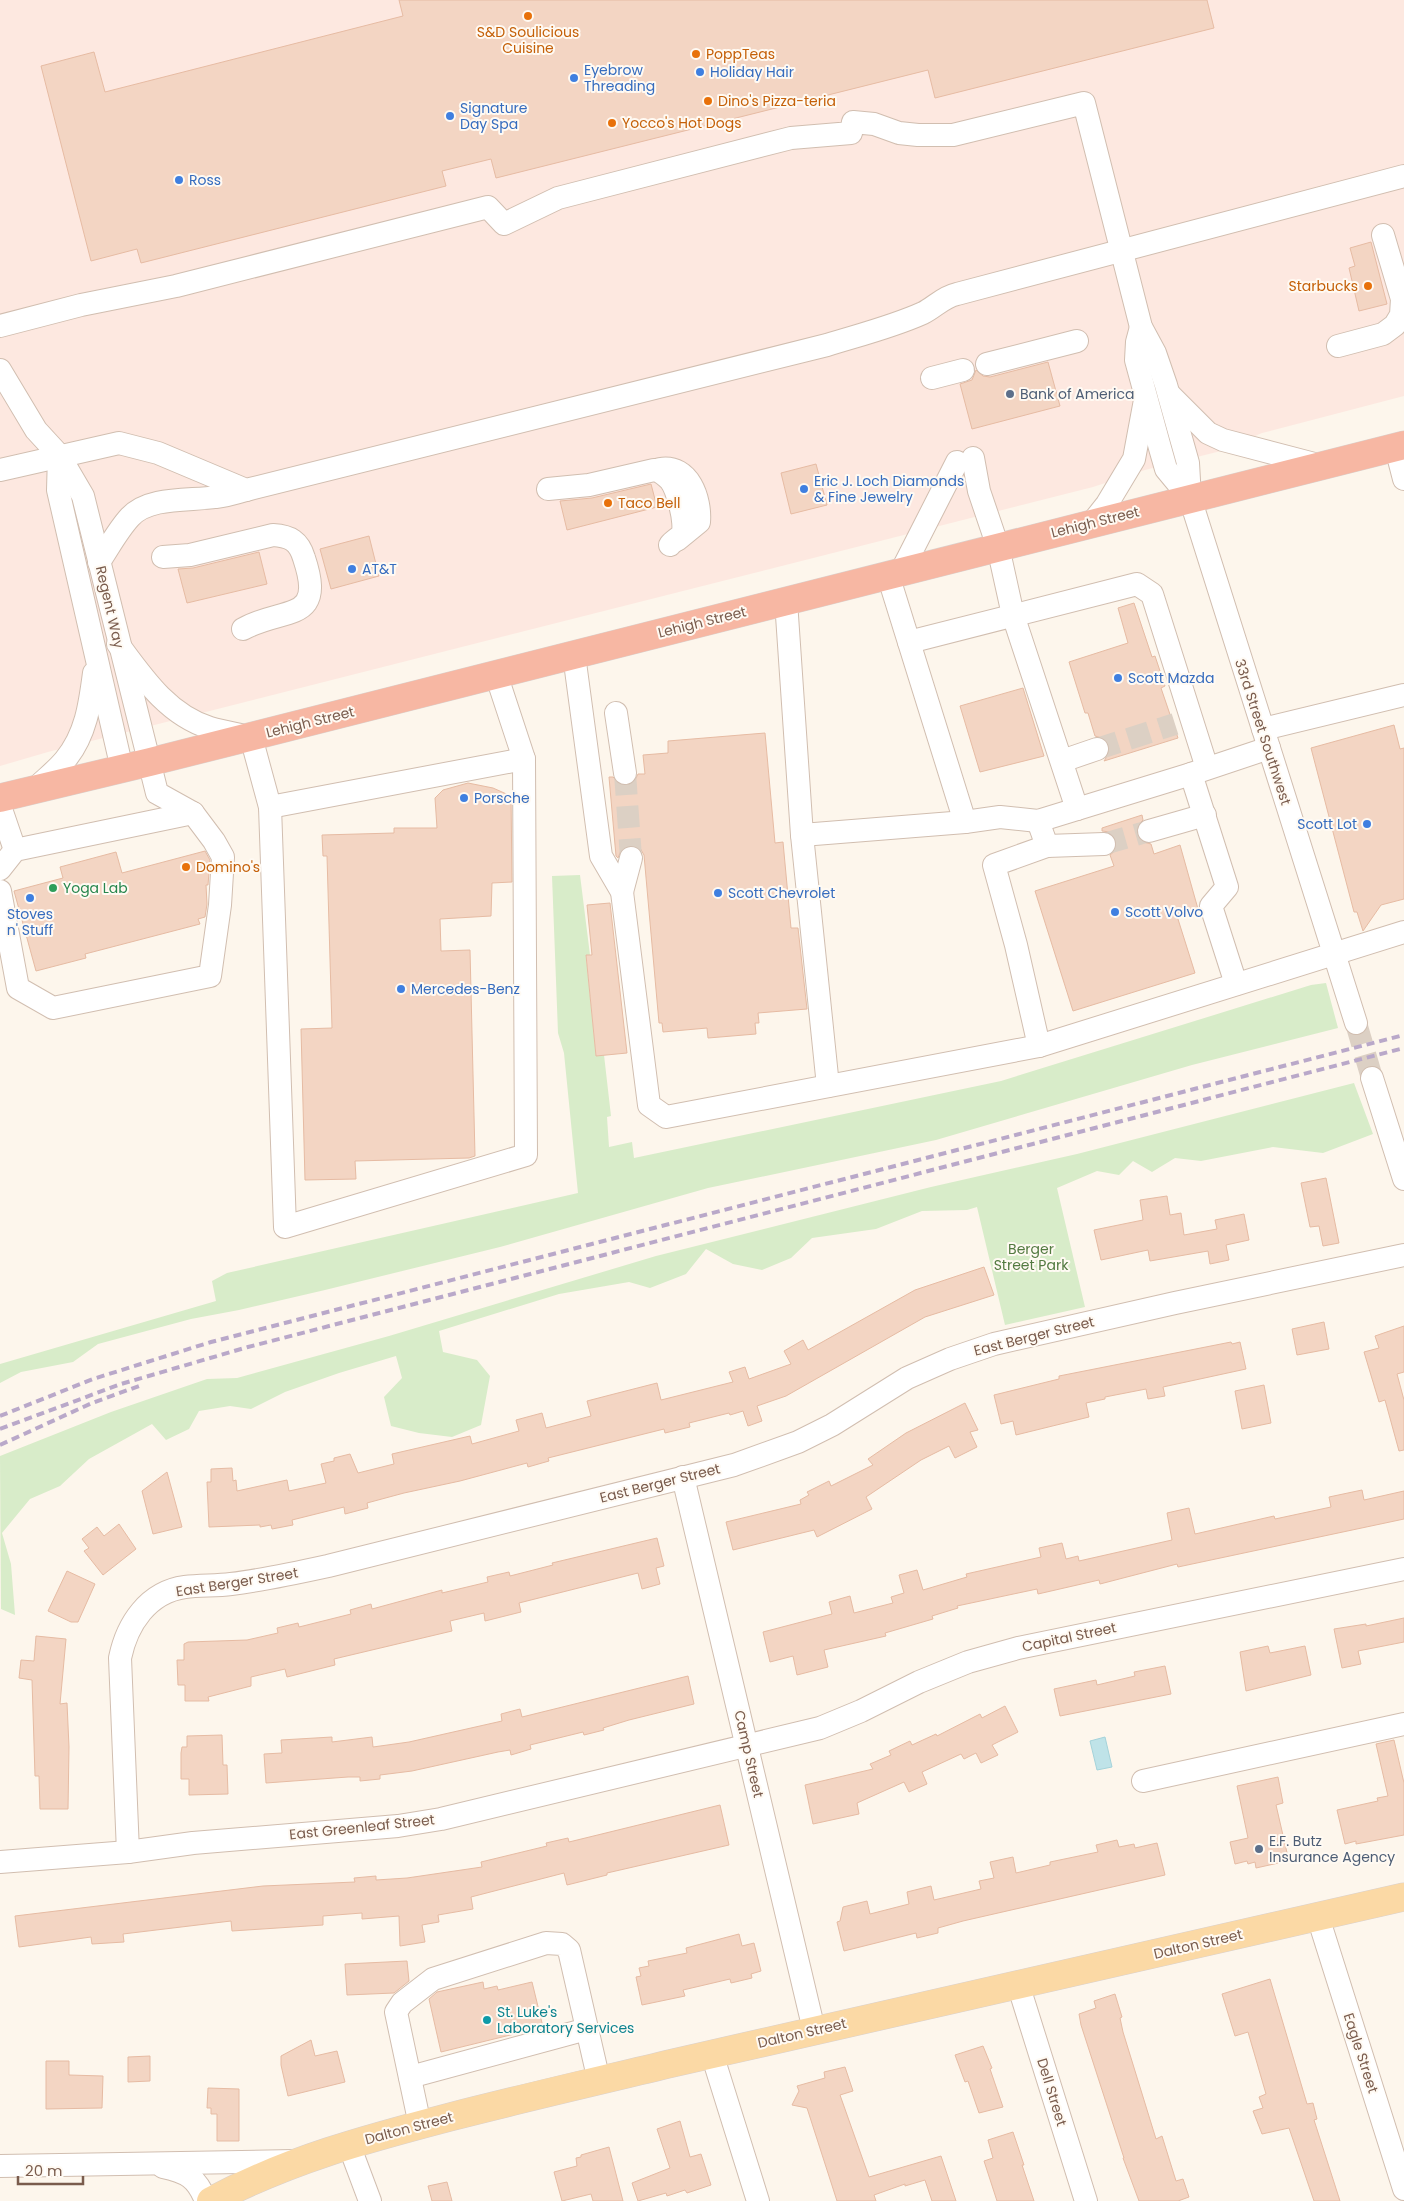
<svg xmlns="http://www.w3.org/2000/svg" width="1404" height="2201" font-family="Poppins,sans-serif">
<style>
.commercial{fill:#fde8e0}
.green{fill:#d8ecc9}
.water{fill:#bfe3e8;stroke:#a5d3da}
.building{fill:#f3d5c3;stroke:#e6bba3}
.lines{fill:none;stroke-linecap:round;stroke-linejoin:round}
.minor-tunnel{stroke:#dcd0c4;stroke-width:22;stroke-dasharray:22 11;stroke-linecap:butt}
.minor-casing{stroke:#d1beb0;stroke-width:24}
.major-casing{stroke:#dad1cd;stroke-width:29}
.highway-casing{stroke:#dad1cd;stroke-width:29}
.minor{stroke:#fff;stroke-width:22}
.major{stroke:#fbd9a5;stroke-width:28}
.highway{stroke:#f7b7a3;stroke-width:28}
.rail{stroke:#b9a8c9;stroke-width:4;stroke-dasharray:8 5;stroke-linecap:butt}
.food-dot{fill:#e8710a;stroke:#fffaf3;stroke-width:2}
.shop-dot{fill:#3f7fe0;stroke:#fffaf3;stroke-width:2}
.service-dot{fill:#5c6f8a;stroke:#fffaf3;stroke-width:2}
.leisure-dot{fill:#2e9e5b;stroke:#fffaf3;stroke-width:2}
.culture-dot{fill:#0f9aa8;stroke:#fffaf3;stroke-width:2}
.labels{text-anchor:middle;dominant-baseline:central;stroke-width:4;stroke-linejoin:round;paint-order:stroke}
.food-label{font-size:14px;fill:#c56008;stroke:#fffaf3;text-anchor:start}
.shop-label{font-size:14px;fill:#366cbe;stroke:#fffaf3;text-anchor:start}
.service-label{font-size:14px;fill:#4e5e75;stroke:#fffaf3;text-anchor:start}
.street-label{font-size:14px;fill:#7a5c4d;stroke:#fffaf3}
.leisure-label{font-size:14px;fill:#27864d;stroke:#fffaf3;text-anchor:start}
.park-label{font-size:14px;fill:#537a41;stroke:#fffaf3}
.culture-label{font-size:14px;fill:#0d838f;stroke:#fffaf3;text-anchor:start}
</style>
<rect width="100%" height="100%" fill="#fdf6ec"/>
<polygon class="commercial" points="0,0 1404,0 1404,396 1262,433 1221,451 1145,470 1093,487 48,752 0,766"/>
<g class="green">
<polygon points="580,875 590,955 586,956 596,1056 604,1055 611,1116 607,1117 609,1147 632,1142 634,1158 1001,1081 1311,985 1326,983 1338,1028 1192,1065 936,1140 708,1188 500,1247 325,1290 239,1310 191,1319 98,1344 73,1362 21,1372 0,1383 0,1364 216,1301 212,1281 227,1273 578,1193 564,1053 558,1033 552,876"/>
<polygon points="1354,1083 1373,1134 1323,1153 1273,1147 1201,1161 1175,1158 1152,1172 1133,1161 1119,1175 1097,1171 1057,1188 1085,1307 1005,1325 977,1207 967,1210 922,1211 876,1229 812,1238 791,1258 762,1270 733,1264 706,1249 686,1274 650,1288 629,1282 559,1294 439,1331 443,1352 477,1360 490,1376 481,1425 452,1437 419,1433 391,1426 384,1397 402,1378 396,1356 339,1373 285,1392 251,1409 230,1406 199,1411 189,1429 166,1440 152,1424 89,1459 60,1486 30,1499 2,1533 11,1564 15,1615 1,1609 0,1456 111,1412 207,1379 237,1378 389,1336 656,1256 931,1187 1077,1154"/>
</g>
<polygon class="water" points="1105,1737 1112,1767 1097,1770 1090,1741"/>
<g class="building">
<polygon points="399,0 1207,0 1214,28 935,98 928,70 496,178 491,159 442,171 446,186 141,263 137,249 91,261 41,66 94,52 105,92 403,16"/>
<polygon points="1371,242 1387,304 1359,311 1349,268 1355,266 1350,248"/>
<polygon points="1048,362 1060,406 972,429 960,384 972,380 976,370 983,376 990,377"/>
<polygon points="816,464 827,505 791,514 781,473"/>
<polygon points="651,484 657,507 567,530 560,501 592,498"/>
<polygon points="369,536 379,576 331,589 320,549"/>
<polygon points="259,552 267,584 187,603 178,569 193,568"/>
<polygon points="1134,603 1152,657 1155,656 1165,686 1161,688 1178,738 1104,761 1110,752 1109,744 1105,739 1095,736 1088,713 1085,713 1069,662 1128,643 1118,608"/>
<polygon points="1023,688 1044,756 980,772 960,706"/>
<polygon points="1394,725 1400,749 1404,748 1404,899 1381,905 1363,931 1357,912 1354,912 1311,748"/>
<polygon points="765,733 775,843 783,842 791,928 798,928 807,1009 758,1013 759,1023 755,1023 756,1034 708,1038 707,1028 663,1032 662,1023 659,1023 644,855 640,848 628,845 622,848 618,858 616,856 609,777 613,777 621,785 633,784 638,774 645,774 643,755 668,753 668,741"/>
<polygon points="468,783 493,788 511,796 512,882 492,883 491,916 440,919 441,951 470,950 475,1156 469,1158 355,1161 356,1179 305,1180 301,1029 332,1028 327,856 323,856 322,835 394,833 394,828 437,828 435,798 443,790"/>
<polygon points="1142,815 1143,820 1136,827 1137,835 1140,841 1151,844 1154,854 1180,845 1198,909 1177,916 1195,973 1073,1011 1035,891 1114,866 1110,855 1116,850 1115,837 1110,832 1102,831 1102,828"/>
<polygon points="205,851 210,860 208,885 206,885 207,904 205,917 198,919 200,924 85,954 86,958 36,971 14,891 63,878 60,867 116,852 122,873"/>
<polygon points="610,903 627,1053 596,1056 586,955 592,955 587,905"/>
<polygon points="1326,1178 1339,1243 1323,1246 1319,1226 1310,1227 1301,1183"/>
<polygon points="1167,1196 1170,1215 1181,1213 1184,1235 1217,1229 1215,1220 1244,1214 1249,1240 1226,1245 1229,1260 1210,1264 1208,1251 1150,1261 1148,1250 1101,1260 1094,1230 1143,1220 1140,1200"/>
<polygon points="984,1267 994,1295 925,1317 786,1396 757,1406 762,1421 748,1426 743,1411 730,1415 729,1413 689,1423 690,1427 665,1433 664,1429 548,1458 549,1461 528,1467 527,1463 460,1481 404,1493 367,1503 368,1508 345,1514 344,1507 292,1520 293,1525 272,1529 271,1525 260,1527 260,1525 209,1527 207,1482 211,1482 211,1469 232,1468 233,1481 236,1480 237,1491 287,1480 289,1491 326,1483 321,1464 334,1461 334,1458 350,1454 358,1473 394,1464 392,1454 470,1436 472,1444 519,1431 516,1420 542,1413 546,1428 591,1416 587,1401 614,1394 657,1383 661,1400 733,1382 729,1372 745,1367 749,1379 791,1364 784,1351 803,1340 808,1350 915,1290"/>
<polygon points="1324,1322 1329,1349 1297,1355 1292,1329"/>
<polygon points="1404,1326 1404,1372 1397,1374 1404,1400 1404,1450 1399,1451 1385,1400 1379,1402 1364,1352 1379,1348 1375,1336"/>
<polygon points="1231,1342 1232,1344 1240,1342 1246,1369 1163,1387 1165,1396 1148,1399 1146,1389 1105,1397 1105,1399 1086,1403 1089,1417 1016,1435 1013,1421 1001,1424 994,1395 1059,1379 1059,1376"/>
<polygon points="1264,1385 1271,1423 1242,1429 1235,1391"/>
<polygon points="965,1403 978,1430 970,1432 977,1447 955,1458 949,1446 921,1460 866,1497 872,1509 817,1537 814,1530 733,1550 726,1522 801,1504 800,1500 809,1495 807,1492 829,1481 831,1486 873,1465 868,1459 906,1433"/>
<polygon points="167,1472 182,1527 153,1534 142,1491"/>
<polygon points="1362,1490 1364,1500 1404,1491 1404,1519 1178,1567 1177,1564 1100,1584 1099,1580 1038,1594 1037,1589 957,1606 958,1608 932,1616 933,1619 885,1633 886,1636 824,1650 828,1667 797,1675 793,1656 770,1662 763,1632 832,1614 829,1602 850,1596 854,1613 893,1603 891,1597 904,1593 899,1575 917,1570 923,1590 967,1577 966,1574 1041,1557 1039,1548 1062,1543 1066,1559 1078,1556 1079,1561 1172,1540 1167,1513 1189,1508 1195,1534 1274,1516 1275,1519 1331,1507 1329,1497"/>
<polygon points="119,1524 136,1549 103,1575 84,1551 89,1548 82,1539 97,1527 104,1536"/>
<polygon points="657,1538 664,1566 656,1568 660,1584 642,1589 638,1573 519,1603 521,1612 485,1621 484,1613 450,1621 452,1631 334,1659 335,1665 287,1677 285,1669 251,1677 251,1686 208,1697 209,1701 185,1701 185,1685 178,1685 177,1660 184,1660 184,1644 188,1642 247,1640 278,1633 277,1628 298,1623 299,1627 351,1614 350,1610 371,1604 372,1609 442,1590 442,1593 488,1582 487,1577 509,1572 510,1576 553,1565 552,1563"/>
<polygon points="67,1571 95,1584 78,1622 71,1622 48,1611"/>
<polygon points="1404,1618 1404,1642 1358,1651 1361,1664 1342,1668 1334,1629 1366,1624 1366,1626"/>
<polygon points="36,1636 66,1639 60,1704 67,1703 69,1747 68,1809 40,1809 39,1776 35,1776 32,1680 19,1678 21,1660 34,1661"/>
<polygon points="1268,1646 1270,1653 1305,1646 1311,1675 1246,1691 1240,1652"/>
<polygon points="1165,1666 1171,1694 1060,1716 1054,1689 1096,1680 1097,1685 1135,1676 1134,1672"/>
<polygon points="688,1676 694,1704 629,1720 603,1728 604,1730 584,1735 583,1732 530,1745 531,1749 511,1755 510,1750 498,1752 412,1771 380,1775 380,1779 360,1781 360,1777 348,1777 266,1783 264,1754 282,1753 281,1740 332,1737 332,1742 372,1737 373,1747 409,1742 502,1721 501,1714 520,1709 522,1717"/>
<polygon points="1005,1706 1018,1732 992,1745 998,1755 981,1763 976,1753 964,1759 961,1754 922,1772 927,1784 909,1792 904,1782 857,1803 859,1814 813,1824 805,1785 873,1769 870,1764 891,1755 889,1751 910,1741 912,1745 936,1734 937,1736 980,1714 982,1718"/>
<polygon points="222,1735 223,1765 227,1765 228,1794 189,1795 189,1779 181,1779 181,1753 182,1747 187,1747 187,1736"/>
<polygon points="1394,1740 1404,1783 1404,1835 1356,1844 1356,1841 1345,1844 1337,1810 1378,1801 1377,1798 1388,1796 1376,1744"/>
<polygon points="1278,1777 1283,1803 1276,1805 1288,1857 1282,1858 1283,1862 1256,1868 1255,1862 1248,1864 1247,1861 1235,1864 1230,1842 1248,1838 1237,1786"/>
<polygon points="720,1805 729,1845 607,1873 607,1875 567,1885 564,1873 471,1897 473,1909 438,1915 439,1922 422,1925 425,1942 400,1946 399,1916 362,1919 362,1913 323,1916 323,1925 232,1931 231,1921 123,1934 124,1942 92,1944 91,1937 19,1947 15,1916 263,1886 355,1882 354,1878 376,1876 376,1880 407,1878 482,1867 481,1862 547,1846 546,1843 568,1838 569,1842"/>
<polygon points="1117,1840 1119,1847 1134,1844 1135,1848 1157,1843 1165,1875 963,1921 938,1928 938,1933 917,1938 916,1933 844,1951 837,1922 840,1921 843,1907 867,1901 870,1914 909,1904 907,1892 931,1886 934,1900 981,1889 979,1881 994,1878 990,1862 1013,1857 1016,1873 1050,1865 1050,1862 1098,1852 1096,1845"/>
<polygon points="739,1934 742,1946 754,1943 761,1971 751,1974 752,1978 731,1983 730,1979 683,1990 685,1996 642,2005 636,1977 641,1976 639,1968 649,1966 648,1961 687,1953 686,1948"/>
<polygon points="407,1961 409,1981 394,1993 347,1995 345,1964"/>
<polygon points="1270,1979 1307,2104 1313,2103 1317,2119 1314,2120 1340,2201 1314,2201 1289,2128 1262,2134 1253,2111 1263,2108 1259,2097 1266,2094 1248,2032 1235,2036 1222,1994"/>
<polygon points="483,1982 484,1989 497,1986 498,1990 532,1982 543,2027 441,2052 429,1999 437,1992"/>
<polygon points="1115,1994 1122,2017 1120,2018 1123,2032 1156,2139 1162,2136 1176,2181 1183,2179 1189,2197 1178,2201 1139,2201 1123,2158 1124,2158 1081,2025 1079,2014 1096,2008 1094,2001"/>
<polygon points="311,2040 315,2056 337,2051 345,2082 288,2096 281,2065 281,2056"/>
<polygon points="983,2046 992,2068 990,2069 1003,2107 979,2113 968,2081 965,2082 955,2055"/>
<polygon points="150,2056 150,2081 128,2082 128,2057"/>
<polygon points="46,2061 69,2061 69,2075 103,2076 102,2108 46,2109"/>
<polygon points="845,2067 853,2091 840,2095 869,2177 941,2156 956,2201 932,2201 925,2180 905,2186 905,2184 874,2195 876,2201 837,2201 807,2108 792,2105 799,2091 797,2086 825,2078 824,2072"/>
<polygon points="208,2088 239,2089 239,2141 217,2141 217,2114 211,2114 211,2108 207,2108"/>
<polygon points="680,2121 690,2157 701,2154 711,2185 687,2193 685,2190 667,2196 666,2193 638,2201 632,2183 670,2168 657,2129"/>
<polygon points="1013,2132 1024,2165 1022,2165 1034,2201 997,2201 984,2161 993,2158 988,2140"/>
<polygon points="609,2147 623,2201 593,2201 591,2194 562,2201 554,2172 577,2166 576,2158 581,2157 581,2155"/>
<polygon points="447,2182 452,2201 432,2201 428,2186"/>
</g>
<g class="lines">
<g class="minor-tunnel">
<polyline points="1097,749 1175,724"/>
<polyline points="625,773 631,858"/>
<polyline points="1104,844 1149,831"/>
<polyline points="1356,1023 1372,1078"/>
</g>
<defs>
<g id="minor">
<polyline points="0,326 81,305 176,286 488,207 504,224 558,198 791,138 851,133 853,122 874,124 899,133 918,135 953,135 1084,103 1141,327 1155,353 1166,385 1188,463 1190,498 1356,1023"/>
<polyline points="1141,327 1137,342 1136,360 1160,448 1166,469 1190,498"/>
<polyline points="1338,346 1383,334 1395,325 1401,315 1402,299 1383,235"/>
<polyline points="987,364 1077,341"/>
<polyline points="0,370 36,430 59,455 83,496 157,793 193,813 214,841 223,857 220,905 210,976 53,1008 18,988 0,891"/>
<polyline points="932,378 963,370"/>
<polyline points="1169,394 1208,433 1223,440 1322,466"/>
<polyline points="1396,448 1404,479"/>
<polyline points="59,455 58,490 122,769"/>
<polyline points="973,458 979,491 998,547 1013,615 1077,809"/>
<path d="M660,469C689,464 701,499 699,522L677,540"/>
<path d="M0,470L119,443L158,453L246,490L827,345C859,335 892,327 923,313C935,307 943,297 957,294L1404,176"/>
<path d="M548,489L589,485L654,470C661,471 665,475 670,480C677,489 687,524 682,534C679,538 673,541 670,545"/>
<polyline points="1092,523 1107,504 1134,459 1145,400"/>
<path d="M163,557L190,555L273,535C290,536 299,541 304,558C326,624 284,606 243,629"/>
<path d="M99,562C109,547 118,530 130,517C149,496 190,501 216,497C226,496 236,493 246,490"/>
<polyline points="901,572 957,462"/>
<polyline points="888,575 965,822"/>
<polyline points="786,601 802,835 828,1086"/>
<polyline points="909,642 1137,584 1152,594 1207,768"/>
<path d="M118,644C143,678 168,715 210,728C223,732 238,734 251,737L270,807L285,1227L526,1155L524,759L496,674"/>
<polyline points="574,655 601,856 622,892 649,1105 666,1117 1039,1046 1404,932"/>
<polyline points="616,713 625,773"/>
<polyline points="1263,729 1404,695"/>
<polyline points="1062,761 1097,749"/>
<polyline points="1191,774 1227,887 1211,906 1236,984"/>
<path d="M34,790C44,780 56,771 65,760C86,735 90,704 94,673"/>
<polyline points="0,806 15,850"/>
<polyline points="270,807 524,759"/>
<polyline points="1038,821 1047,846 994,865 1016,945 1039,1046"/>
<polyline points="1149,831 1205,815"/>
<polyline points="802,835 965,822 1000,817 1038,821 1191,774 1269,748"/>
<polyline points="1047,846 1104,844"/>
<polyline points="0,869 15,850 193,813"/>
<polyline points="622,892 631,858"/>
<polyline points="1372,1078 1404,1179"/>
<polyline points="683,1477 814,2030"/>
<polyline points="1143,1781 1404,1724"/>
<path d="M128,1852L120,1658C127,1624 148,1592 185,1587C200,1585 216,1586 231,1584C264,1580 296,1573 328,1566L734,1465L798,1442L832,1425L907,1378L950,1359L994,1344L1175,1303L1404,1255"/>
<polyline points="0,1862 128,1852 193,1843 398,1826 441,1819 820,1728 861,1711 919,1682 968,1662 1018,1648 1404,1569"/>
<polyline points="1318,1917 1404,2189"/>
<polyline points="1018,1984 1086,2201"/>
<polyline points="712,2054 758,2201"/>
<polyline points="410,2077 587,2029"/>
<polyline points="420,2125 396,2012 402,2003 433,1979 546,1943 562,1944 569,1950 599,2081"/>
<polyline points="349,2145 370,2201"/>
<polyline points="0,2166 294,2161"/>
<path d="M163,2167C187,2172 197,2178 206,2201"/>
</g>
<path id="major" d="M211,2201C288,2160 366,2139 450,2117C524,2098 598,2081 673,2063C916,2006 1160,1952 1404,1897"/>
<polyline id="highway" points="0,798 150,762 1404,445"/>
</defs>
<use href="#minor" class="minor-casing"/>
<use href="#major" class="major-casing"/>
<use href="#highway" class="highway-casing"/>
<use href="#minor" class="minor"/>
<use href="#major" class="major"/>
<use href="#highway" class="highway"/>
<g class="rail">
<polyline points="0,1416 93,1379 211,1342 1404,1035"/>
<polyline points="0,1429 121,1384 248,1347 1404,1048"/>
<polyline points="0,1445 92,1403 139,1386"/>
</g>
</g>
<g class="food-dot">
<circle cx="528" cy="16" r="5"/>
<circle cx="696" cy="54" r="5"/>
<circle cx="708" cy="101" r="5"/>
<circle cx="612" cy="123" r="5"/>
<circle cx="1368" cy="286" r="5"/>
<circle cx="608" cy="503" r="5"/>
<circle cx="186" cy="867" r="5"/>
</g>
<g class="shop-dot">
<circle cx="700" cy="72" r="5"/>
<circle cx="574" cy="78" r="5"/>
<circle cx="450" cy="116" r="5"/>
<circle cx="179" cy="180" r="5"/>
<circle cx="804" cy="489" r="5"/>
<circle cx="352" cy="569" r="5"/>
<circle cx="1118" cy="678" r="5"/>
<circle cx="464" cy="798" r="5"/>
<circle cx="1367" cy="824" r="5"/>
<circle cx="718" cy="893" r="5"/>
<circle cx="30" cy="898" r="5"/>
<circle cx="1115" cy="912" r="5"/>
<circle cx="401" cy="989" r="5"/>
</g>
<g class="service-dot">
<circle cx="1010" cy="394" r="5"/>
<circle cx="1259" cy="1849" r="5"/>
</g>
<circle class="leisure-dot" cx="53" cy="888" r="5"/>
<circle class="culture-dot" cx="487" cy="2020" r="5"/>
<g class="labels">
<g class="food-label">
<text x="528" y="32" text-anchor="middle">S&amp;D Soulicious<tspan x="528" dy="16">Cuisine</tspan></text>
<text x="706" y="54">PoppTeas</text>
<text x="718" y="101">Dino's Pizza-teria</text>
<text x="622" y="123">Yocco's Hot Dogs</text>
<text x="1358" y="286" text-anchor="end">Starbucks</text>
<text x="618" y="503">Taco Bell</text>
<text x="196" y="867">Domino's</text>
</g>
<g class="shop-label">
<text x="584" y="70">Eyebrow<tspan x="584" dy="16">Threading</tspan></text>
<text x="710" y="72">Holiday Hair</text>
<text x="460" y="108">Signature<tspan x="460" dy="16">Day Spa</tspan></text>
<text x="189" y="180">Ross</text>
<text x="814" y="481">Eric J. Loch Diamonds<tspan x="814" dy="16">&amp; Fine Jewelry</tspan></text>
<text x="362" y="569">AT&amp;T</text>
<text x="1128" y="678">Scott Mazda</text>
<text x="474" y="798">Porsche</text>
<text x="1357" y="824" text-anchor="end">Scott Lot</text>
<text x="728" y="893">Scott Chevrolet</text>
<text x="1125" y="912">Scott Volvo</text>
<text x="30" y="914" text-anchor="middle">Stoves<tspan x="30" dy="16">n' Stuff</tspan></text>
<text x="411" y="989">Mercedes-Benz</text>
</g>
<g class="service-label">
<text x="1020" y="394">Bank of America</text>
<text x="1269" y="1841">E.F. Butz<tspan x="1269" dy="16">Insurance Agency</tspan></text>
</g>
<g class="street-label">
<text transform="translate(1095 522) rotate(-14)">Lehigh Street</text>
<text transform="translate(110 607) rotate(77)">Regent Way</text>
<text transform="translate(702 622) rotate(-14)">Lehigh Street</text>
<text transform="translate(310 722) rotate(-14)">Lehigh Street</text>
<text transform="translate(1263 732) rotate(72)">33rd Street Southwest</text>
<text transform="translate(1034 1336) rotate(-14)">East Berger Street</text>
<text transform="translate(660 1483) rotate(-14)">East Berger Street</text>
<text transform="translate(237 1582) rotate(-9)">East Berger Street</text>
<text transform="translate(1069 1637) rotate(-12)">Capital Street</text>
<text transform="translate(749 1754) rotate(77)">Camp Street</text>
<text transform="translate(362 1827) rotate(-6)">East Greenleaf Street</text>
<text transform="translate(1198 1944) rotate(-13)">Dalton Street</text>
<text transform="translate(802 2033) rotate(-13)">Dalton Street</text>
<text transform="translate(1361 2053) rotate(72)">Eagle Street</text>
<text transform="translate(1052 2092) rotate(73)">Dell Street</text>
<text transform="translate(409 2128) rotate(-15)">Dalton Street</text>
</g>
<g class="leisure-label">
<text x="63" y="888">Yoga Lab</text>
</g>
<g class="park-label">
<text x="1031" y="1249">Berger<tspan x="1031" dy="16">Street Park</tspan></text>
</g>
<g class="culture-label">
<text x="497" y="2012">St. Luke's<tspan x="497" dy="16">Laboratory Services</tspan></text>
</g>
</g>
<path d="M18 2176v8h65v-8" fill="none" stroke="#7a5c4d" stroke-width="2.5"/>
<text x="25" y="2176" font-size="15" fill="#7a5c4d" stroke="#fffaf3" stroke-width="4" paint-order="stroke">20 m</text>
</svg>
